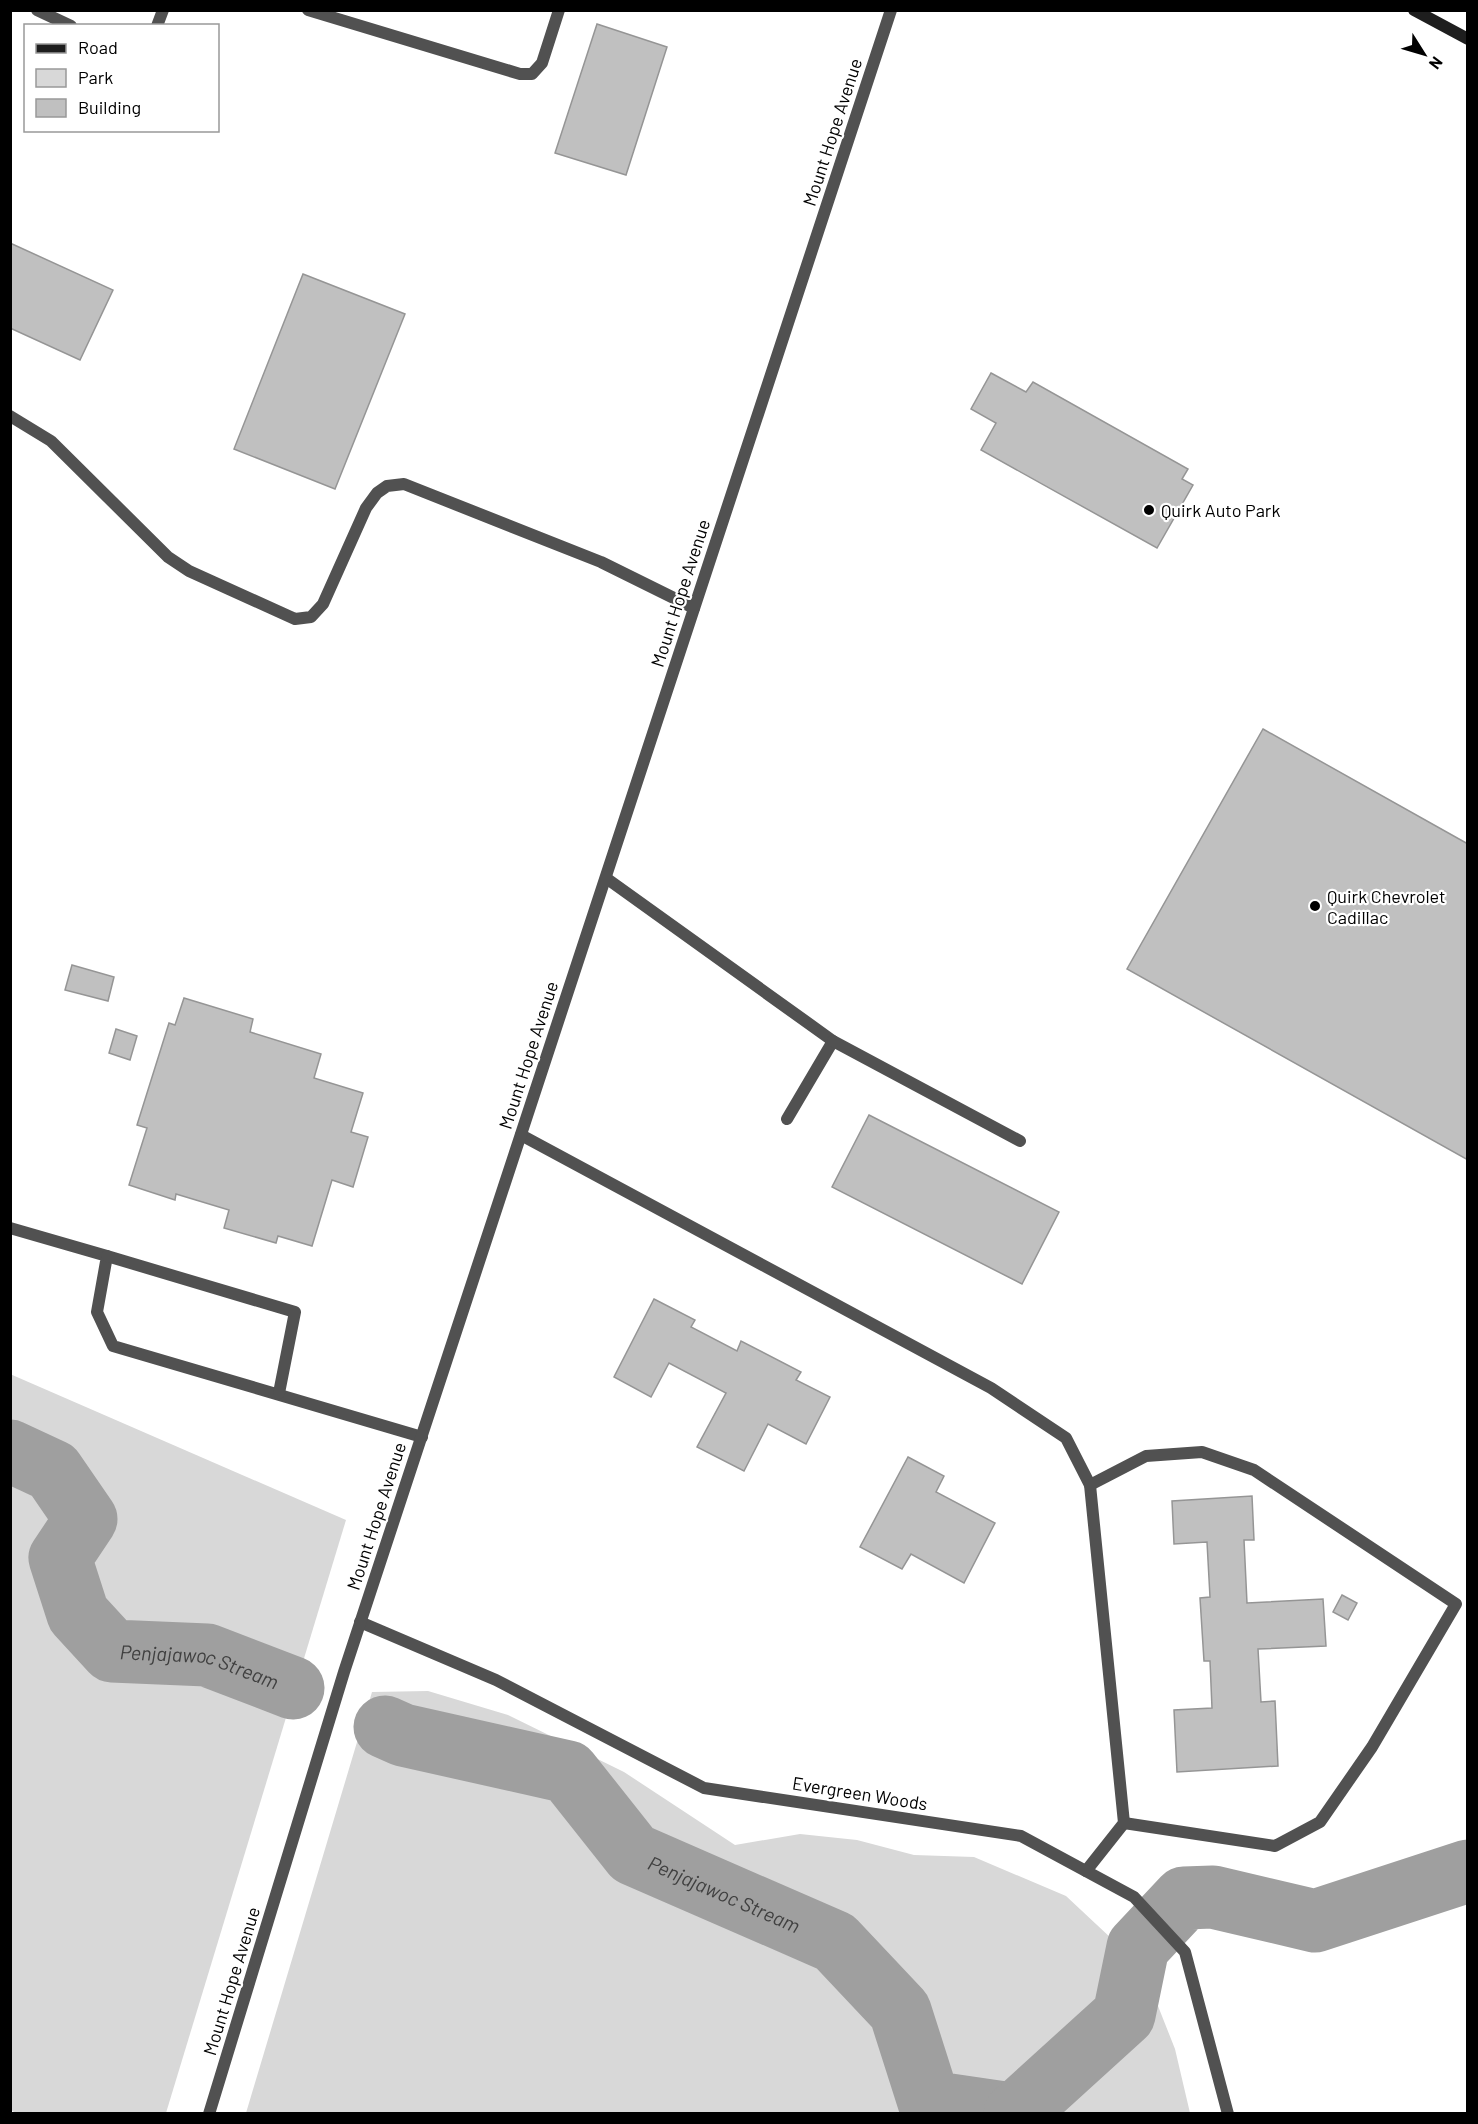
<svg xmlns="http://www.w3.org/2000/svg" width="1478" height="2124" font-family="Barlow,sans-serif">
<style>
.green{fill:#d8d8d8}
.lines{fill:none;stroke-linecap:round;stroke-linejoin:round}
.river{stroke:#9f9f9f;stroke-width:63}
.building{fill:#c0c0c0;stroke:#959595;stroke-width:1.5}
.service{stroke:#515151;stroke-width:12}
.minor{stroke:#515151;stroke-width:12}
.tertiary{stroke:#515151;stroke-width:12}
.secondary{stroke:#1e1e1e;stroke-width:12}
.poi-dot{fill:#000;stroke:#fff;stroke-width:2}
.labels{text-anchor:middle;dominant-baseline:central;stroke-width:4.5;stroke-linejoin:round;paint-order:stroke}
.street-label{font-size:18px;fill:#000;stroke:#fff}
.poi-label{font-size:18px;fill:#000;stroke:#fff;text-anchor:start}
.water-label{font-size:20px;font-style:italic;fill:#404040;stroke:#fff}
</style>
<rect width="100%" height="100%" fill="#fff"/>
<g class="green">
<polygon points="10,1374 346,1520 166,2113 17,2114 11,2110"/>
<polygon points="428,1691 508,1715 624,1772 735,1845 800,1834 857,1840 914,1855 974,1857 1066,1896 1143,1968 1175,2049 1190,2113 246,2113 372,1692"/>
</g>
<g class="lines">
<g class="river">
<path id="s1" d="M10,1451L53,1471L86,1519L60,1558L78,1614L112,1651L207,1655L293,1688"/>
<path id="s2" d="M385,1727L403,1735L568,1772L633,1854L835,1942L900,2011L929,2102L1011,2114"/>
<polyline points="1015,2114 1124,2015 1138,1947 1184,1898 1213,1897 1315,1921 1468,1871"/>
</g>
</g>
<g class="building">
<polygon points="597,24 667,47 626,175 555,153"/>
<polygon points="10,243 113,290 80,360 10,328"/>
<polygon points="303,274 405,314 335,489 234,449"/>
<polygon points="991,373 1026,392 1033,382 1188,469 1182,479 1193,485 1157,548 981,450 996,423 971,409"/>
<polygon points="1263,729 1468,844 1468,1160 1127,969"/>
<polygon points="72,965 114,977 108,1001 65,990"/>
<polygon points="184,998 253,1019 250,1032 321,1054 314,1078 363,1093 351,1132 368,1137 353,1187 332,1180 312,1246 278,1236 276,1243 224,1228 229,1210 176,1194 175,1200 129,1185 147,1128 137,1125 169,1023 175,1025"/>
<polygon points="116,1029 137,1036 130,1060 109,1053"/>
<polygon points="869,1115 1059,1212 1022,1284 832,1187"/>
<polygon points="654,1299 695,1320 691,1327 737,1351 741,1341 801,1372 796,1380 830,1397 806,1444 768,1424 744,1471 697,1447 726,1393 669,1363 651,1397 614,1377"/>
<polygon points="908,1457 944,1476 936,1492 995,1523 964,1583 911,1554 902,1569 860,1547"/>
<polygon points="1252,1496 1254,1540 1244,1540 1247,1603 1323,1599 1326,1646 1258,1649 1261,1702 1275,1701 1278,1766 1177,1772 1174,1710 1212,1708 1210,1661 1204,1661 1200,1598 1210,1597 1207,1542 1174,1544 1172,1501"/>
<polygon points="1342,1595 1357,1603 1348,1620 1333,1612"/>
</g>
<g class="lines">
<g class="service">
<polyline points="37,10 71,26"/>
<polyline points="308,10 520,74 532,74 542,63 559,10"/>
<polyline points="157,26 163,10"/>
<polyline points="10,416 51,441 168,557 189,571 295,619 311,617 323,604 366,508 377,493 387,486 404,484 601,562 694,608"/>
<polyline points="606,878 833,1041 787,1119"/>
<polyline points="833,1041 1020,1141"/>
<polyline points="521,1135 991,1388 1066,1438 1090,1485 1124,1823 1086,1871"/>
<polyline points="10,1228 107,1256 97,1312 113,1346 422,1437"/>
<polyline points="107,1256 295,1312 279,1393"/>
<polyline points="1090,1485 1146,1456 1202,1452 1254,1470 1456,1604 1372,1747 1320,1822 1275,1846 1124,1823"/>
</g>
<polyline class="minor" points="360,1622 496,1680 704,1788 1021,1836 1134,1897 1185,1952 1228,2114"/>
<polyline class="tertiary" points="209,2114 344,1672 891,10"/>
<polyline class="secondary" points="1414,10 1468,39"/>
</g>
<g class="poi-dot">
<circle cx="1149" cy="510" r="6"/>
<circle cx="1315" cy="906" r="6"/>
</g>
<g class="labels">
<g class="street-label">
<text transform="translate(832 132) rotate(-72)">Mount Hope Avenue</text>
<text transform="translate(680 593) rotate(-72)">Mount Hope Avenue</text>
<text transform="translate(528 1055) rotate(-72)">Mount Hope Avenue</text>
<text transform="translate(376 1516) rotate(-72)">Mount Hope Avenue</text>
<text transform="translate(860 1793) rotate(9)">Evergreen Woods</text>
<text transform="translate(231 1981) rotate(-73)">Mount Hope Avenue</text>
</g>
<g class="poi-label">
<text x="1161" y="510">Quirk Auto Park</text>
<text x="1327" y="896">Quirk Chevrolet<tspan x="1327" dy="21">Cadillac</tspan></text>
</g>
<g class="water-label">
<text stroke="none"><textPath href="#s1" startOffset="351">Penjajawoc Stream</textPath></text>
<text stroke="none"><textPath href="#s2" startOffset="393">Penjajawoc Stream</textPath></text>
</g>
</g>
<rect width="1478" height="2124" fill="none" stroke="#000000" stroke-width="24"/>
<rect x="24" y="24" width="195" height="108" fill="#ffffff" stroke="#999999" stroke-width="1.5"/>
<rect x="36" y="44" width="30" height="9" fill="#1e1e1e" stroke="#999999" stroke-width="1.5"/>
<text x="78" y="54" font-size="18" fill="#000000">Road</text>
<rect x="36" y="69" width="30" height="18" fill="#d8d8d8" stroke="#999999" stroke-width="1.5"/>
<text x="78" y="84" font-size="18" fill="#000000">Park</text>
<rect x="36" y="99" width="30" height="18" fill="#c0c0c0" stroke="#999999" stroke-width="1.5"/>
<text x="78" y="114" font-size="18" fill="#000000">Building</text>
<g transform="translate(1424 54) rotate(127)" stroke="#ffffff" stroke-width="4.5" paint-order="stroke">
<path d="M0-4.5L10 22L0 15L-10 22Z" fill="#000000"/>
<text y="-9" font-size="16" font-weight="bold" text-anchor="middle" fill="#000000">N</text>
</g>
</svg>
